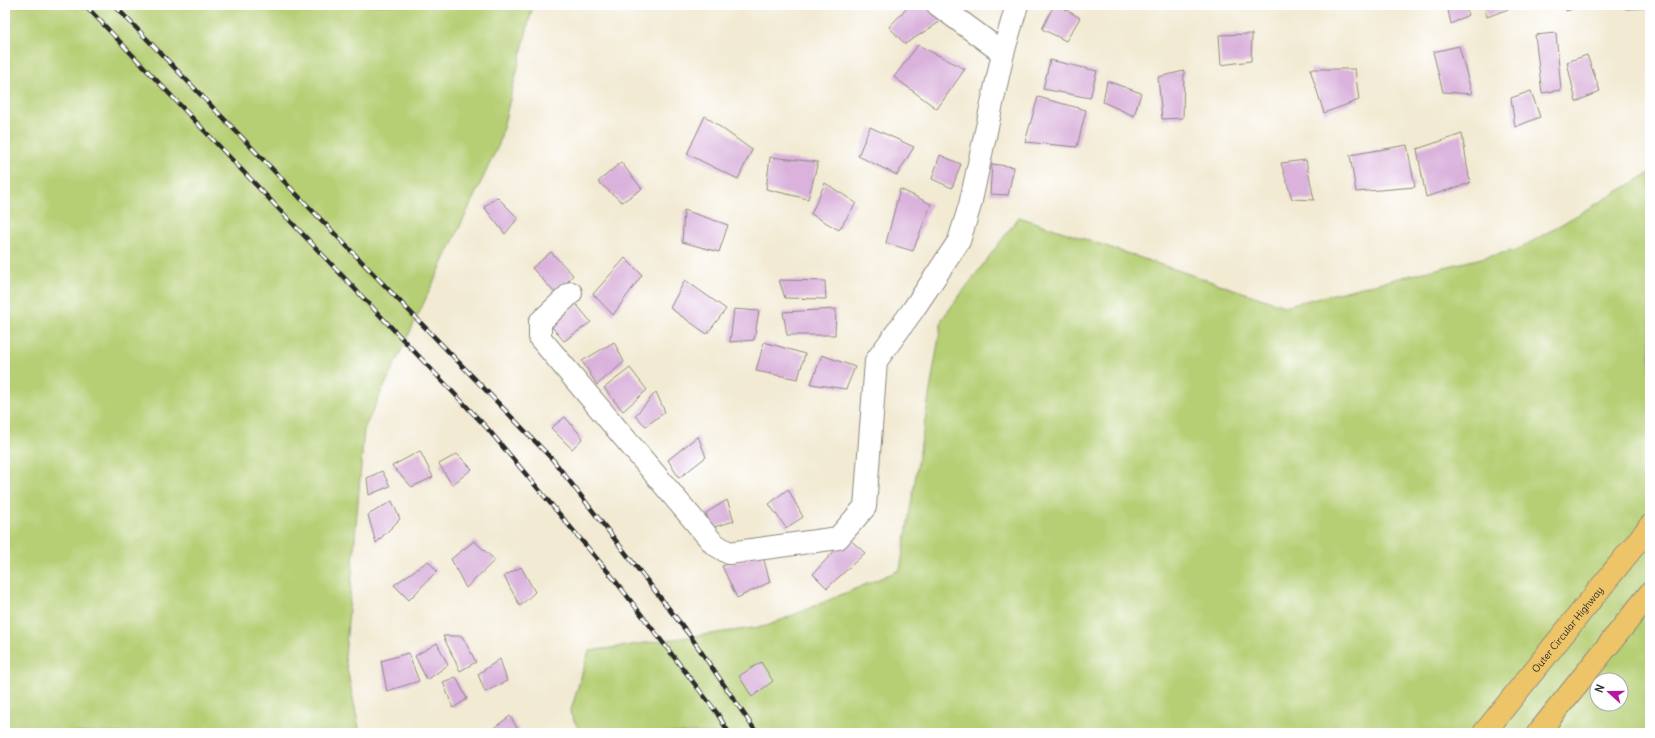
<svg xmlns="http://www.w3.org/2000/svg" width="1655" height="738" font-family="Delius,sans-serif">
<style>
.green{fill:#b6cf74;stroke:#707d50;fill-rule:evenodd}
.building{fill:#dab2dc}
.lines{fill:none;stroke-linecap:round;stroke-linejoin:round}
.street-casing{stroke:#8e8a7f;stroke-width:24}
.highway-casing{stroke:#8e8a7f;stroke-width:24}
.street{stroke:#fff;stroke-width:22}
.highway{stroke:#eec469;stroke-width:22}
.rail-casing{stroke:#2b2b2b;stroke-width:4.5}
.rail{stroke:#fff;stroke-width:3;stroke-dasharray:9;stroke-linecap:butt}
.labels{text-anchor:middle;dominant-baseline:central;stroke-width:4;stroke-linejoin:round;paint-order:stroke}
.street-label{font-size:10px;fill:#2b2b2b;stroke:#fff}
</style>
<rect width="100%" height="100%" fill="#fff"/>
<filter id="ink" filterUnits="userSpaceOnUse"><feTurbulence type="fractalNoise" baseFrequency=".025" numOctaves="2"/><feDisplacementMap in="SourceGraphic" scale="8" xChannelSelector="R" yChannelSelector="G"/><feConvolveMatrix kernelMatrix="1 2 1 2 8 2 1 2 1" color-interpolation-filters="sRGB"/></filter>
<filter id="wash" filterUnits="userSpaceOnUse"><feTurbulence type="fractalNoise" baseFrequency=".012" numOctaves="4" result="noise"/><feDisplacementMap in="SourceGraphic" scale="16" xChannelSelector="R" yChannelSelector="G"/><feGaussianBlur stdDeviation="0.9" result="paint"/><feColorMatrix in="noise" values="0 0 0 0 0 0 0 0 0 0 0 0 0 0 0 0 0 1.4 0 .05"/><feComposite in="paint" operator="in"/></filter>
<g filter="url(#wash)">
<rect width="100%" height="100%" fill="#f2ead3"/>
<g class="green">
<polygon points="5,5 533,5 499,144 364,429 345,658 360,733 5,733"/>
<path d="M1650,173V733H581L570,713L589,651L767,626L900,570L942,319L1019,217L1284,306L1519,249ZM1597,680H1621V704H1597Z"/>
</g>
<g id="blocks">
<g class="building">
<polygon points="910,5 930,5 946,18 905,44 889,27"/>
<polygon points="1054,5 1058,5 1080,18 1066,41 1042,29"/>
<polygon points="1447,5 1465,5 1468,15 1451,24"/>
<polygon points="1484,5 1510,5 1511,8 1487,17"/>
<polygon points="1565,5 1585,5 1566,11"/>
<polygon points="1626,5 1645,5 1646,8 1626,9"/>
<polygon points="1556,33 1561,90 1542,93 1535,35"/>
<polygon points="1252,34 1251,61 1221,65 1219,35"/>
<polygon points="918,45 965,69 937,109 894,77"/>
<polygon points="1459,46 1472,94 1443,92 1433,52"/>
<polygon points="1587,55 1600,91 1576,102 1567,62"/>
<polygon points="1050,60 1097,71 1090,98 1043,89"/>
<polygon points="1310,69 1355,69 1359,100 1324,113"/>
<polygon points="1184,71 1183,118 1162,119 1158,77"/>
<polygon points="1107,81 1141,93 1134,116 1103,102"/>
<polygon points="1531,91 1540,117 1515,127 1511,98"/>
<polygon points="1038,97 1086,110 1077,147 1025,142"/>
<polygon points="705,116 752,150 738,179 687,154"/>
<polygon points="870,127 914,147 897,175 858,156"/>
<polygon points="1462,134 1470,183 1426,197 1417,149"/>
<polygon points="1407,145 1415,187 1356,192 1350,155"/>
<polygon points="940,155 961,164 952,188 932,179"/>
<polygon points="770,157 818,162 808,199 766,189"/>
<polygon points="1306,160 1314,200 1292,199 1281,163"/>
<polygon points="621,162 642,189 622,202 598,182"/>
<polygon points="992,164 1014,167 1008,195 990,194"/>
<polygon points="825,183 856,203 839,230 811,214"/>
<polygon points="900,189 931,204 913,251 886,243"/>
<polygon points="497,197 518,218 505,234 484,207"/>
<polygon points="684,210 728,225 719,252 682,242"/>
<polygon points="551,252 573,275 557,295 532,268"/>
<polygon points="625,258 642,275 613,315 593,294"/>
<polygon points="685,280 726,309 707,334 670,308"/>
<polygon points="779,280 825,281 826,299 785,298"/>
<polygon points="576,304 591,322 564,341 552,327"/>
<polygon points="734,309 759,311 754,340 730,342"/>
<polygon points="836,309 835,335 787,335 783,312"/>
<polygon points="614,342 624,362 597,385 582,361"/>
<polygon points="764,342 805,354 798,379 756,371"/>
<polygon points="822,355 855,367 846,389 811,384"/>
<polygon points="630,368 647,390 623,411 604,388"/>
<polygon points="656,392 665,412 646,426 635,416"/>
<polygon points="565,417 583,438 572,449 551,428"/>
<polygon points="698,436 706,457 679,478 668,460"/>
<polygon points="420,451 433,477 412,487 392,466"/>
<polygon points="457,454 472,469 452,485 439,464"/>
<polygon points="382,471 390,486 369,495 367,478"/>
<polygon points="788,489 803,517 786,528 769,504"/>
<polygon points="727,500 734,521 711,528 706,513"/>
<polygon points="392,501 400,519 376,543 368,515"/>
<polygon points="847,537 865,553 827,588 813,574"/>
<polygon points="474,541 495,560 466,588 451,559"/>
<polygon points="762,553 770,582 737,598 722,566"/>
<polygon points="428,561 437,571 409,600 394,585"/>
<polygon points="521,567 535,592 520,606 504,576"/>
<polygon points="443,636 462,636 476,662 460,671"/>
<polygon points="437,643 448,665 427,680 415,656"/>
<polygon points="408,653 419,681 387,691 381,661"/>
<polygon points="500,659 507,681 485,692 478,674"/>
<polygon points="761,662 773,681 752,697 739,676"/>
<polygon points="456,677 467,699 453,708 443,682"/>
<polygon points="510,716 520,733 487,733"/>
</g>
</g>
</g>
<g filter="url(#ink)">
<use href="#blocks" fill-opacity="0" stroke="#8e8a7f" stroke-width="1"/>
<g class="lines">
<defs>
<g id="street">
<polyline points="938,5 1003,53"/>
<polyline points="571,293 540,322 540,338 714,544 729,553 838,538 865,507 876,361 913,310 959,241 970,205 1003,53 1017,5"/>
</g>
<g id="highway">
<path id="s1" d="M1484,733L1650,526"/>
<polyline points="1538,733 1650,593"/>
</g>
</defs>
<use href="#street" class="street-casing"/>
<use href="#highway" class="highway-casing"/>
<use href="#street" class="street"/>
<use href="#highway" class="highway"/>
<defs>
<g id="rail">
<polyline points="85,5 487,428 614,579 717,713 729,733"/>
<polyline points="114,5 553,460 691,637 757,733"/>
</g>
</defs>
<use href="#rail" class="rail-casing"/>
<use href="#rail" class="rail"/>
</g>
</g>
<g class="labels">
<g class="street-label">
<text stroke="none"><textPath href="#s1" startOffset="133">Outer Circular Highway</textPath></text>
</g>
</g>
<rect width="1655" height="738" fill="none" stroke="#fff" stroke-width="20"/>
<g transform="translate(1609 692) rotate(291)"><circle r="19" fill="#ffffff" stroke="#aaaaaa"/>
<path d="M0-3L7 15L0 10L-7 15Z" fill="#b5179e"/>
<text y="-6" font-size="11" font-weight="bold" text-anchor="middle" fill="#2b2b2b">N</text>
</g>
</svg>
